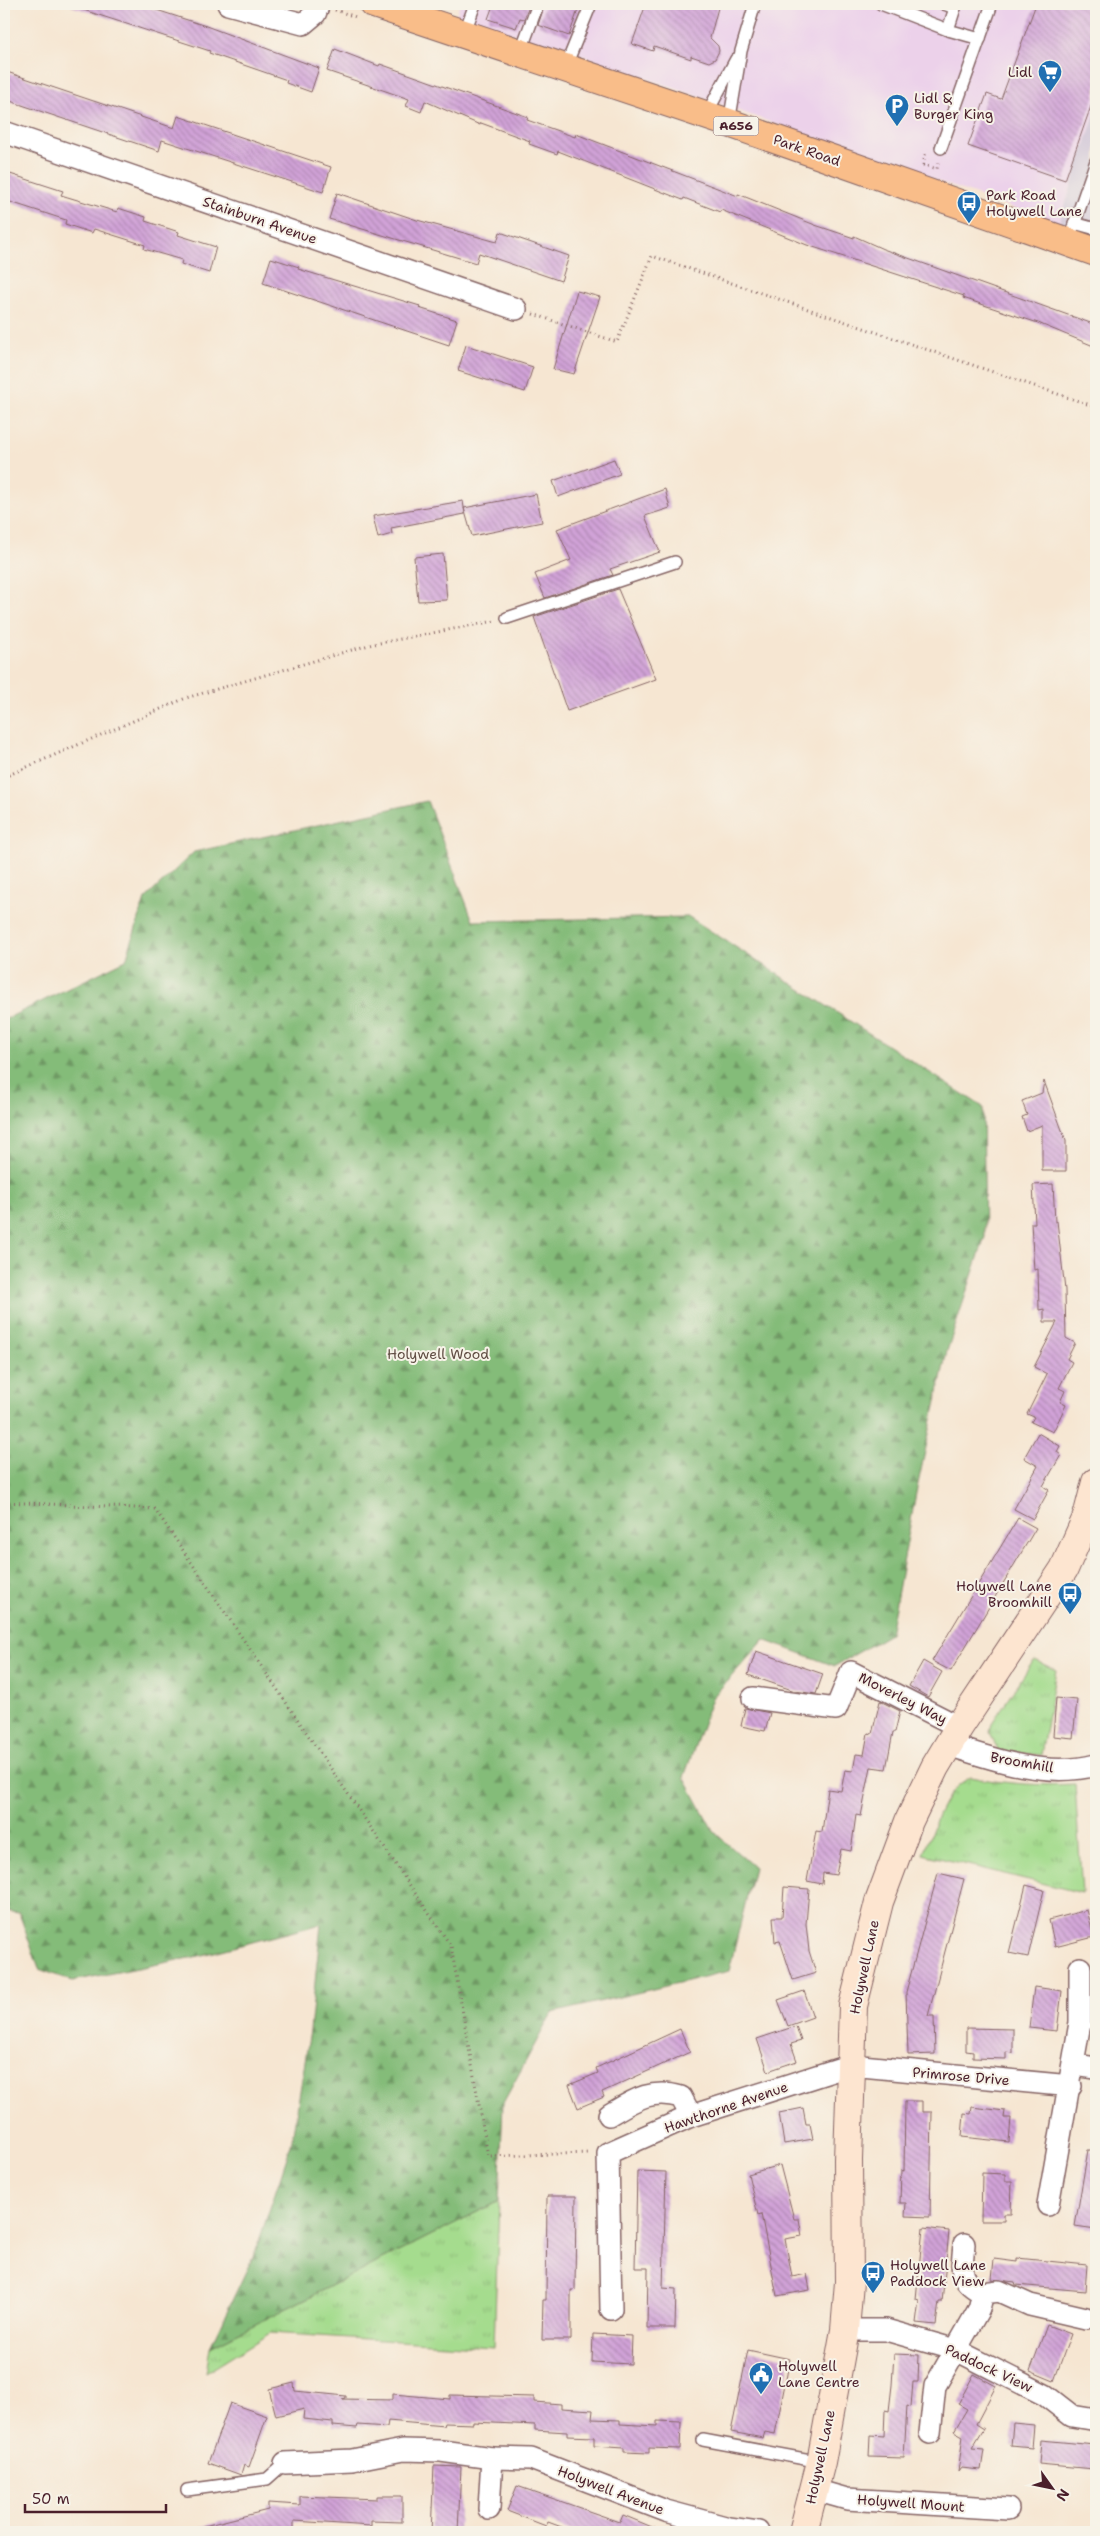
<svg xmlns="http://www.w3.org/2000/svg" width="1100" height="2536" font-family="'Shantell Sans',sans-serif">
<style>
.built{fill:#ecd1ea}
.industrial{fill:#cbbfd5}
.grass{fill:url(#grass-tufts);stroke:#787e5c}
.forest{fill:url(#forest-firs);stroke:#676e52}
.building{fill:url(#building-back-hatch)}
.lines{fill:none;stroke-linecap:round;stroke-linejoin:round}
.service-casing{stroke:#866565;stroke-width:14}
.minor-casing{stroke:#866565;stroke-width:24}
.secondary-casing{stroke:#866565;stroke-width:30}
.primary-casing{stroke:#866565;stroke-width:30}
.path{stroke:#866565;stroke-width:3;stroke-dasharray:1 4;stroke-linecap:butt}
.service{stroke:#fff;stroke-width:11}
.minor{stroke:#fff;stroke-width:21}
.secondary{stroke:#fde5d0;stroke-width:28}
.primary{stroke:#f9bd89;stroke-width:28}
.labels{text-anchor:middle;dominant-baseline:central;stroke-width:4;stroke-linejoin:round;paint-order:stroke}
.shield{fill:#f7f3e8;stroke:#7e5f64;stroke-width:1}
.shield-label{font-size:12px;font-weight:bold;fill:#4a1f2b}
.poi-label{font-size:14px;fill:#4a1f2b;stroke:#f7f3e8;text-anchor:start}
.street-label{font-size:14px;fill:#4a1f2b;stroke:#f7f3e8}
.park-label{font-size:14px;fill:#614e44;stroke:#f7f3e8}
</style>
<defs>
<pattern id="grass-tufts" width="24" height="20" patternUnits="userSpaceOnUse" patternTransform="scale(1.25)"><rect width="24" height="20" fill="#a5dc8e"/><path d="M3 7l-1-3M5 7V3M7 7l1-3M15 17l-1-3M17 17v-4M19 17l1-3" fill="none" stroke="#90bc7b"/></pattern>
<pattern id="forest-firs" width="22" height="20" patternUnits="userSpaceOnUse" patternTransform="scale(1.25)"><rect width="22" height="20" fill="#84bc79"/><path d="M5 1l3.5 6h-7zM16 11l3.5 6h-7z" fill="#6e9863"/></pattern>
<pattern id="building-back-hatch" width="6" height="6" patternUnits="userSpaceOnUse" patternTransform="scale(1.25)"><rect width="6" height="6" fill="#d1a3d8"/><path d="M-1 5l2 2M0 0l6 6M5-1l2 2" fill="none" stroke="#ac84af"/></pattern>
</defs>
<rect width="100%" height="100%" fill="#f7f3e8"/>
<filter id="ink" filterUnits="userSpaceOnUse"><feTurbulence type="fractalNoise" baseFrequency=".02" numOctaves="2"/><feDisplacementMap in="SourceGraphic" scale="10" xChannelSelector="R" yChannelSelector="G"/><feConvolveMatrix kernelMatrix="1 2 1 2 8 2 1 2 1" color-interpolation-filters="sRGB"/></filter>
<filter id="wash" filterUnits="userSpaceOnUse"><feTurbulence type="fractalNoise" baseFrequency=".0096" numOctaves="4" result="noise"/><feDisplacementMap in="SourceGraphic" scale="20" xChannelSelector="R" yChannelSelector="G"/><feGaussianBlur stdDeviation="1.12" result="paint"/><feColorMatrix in="noise" values="0 0 0 0 0 0 0 0 0 0 0 0 0 0 0 0 0 1.4 0 .05"/><feComposite in="paint" operator="in"/></filter>
<g filter="url(#wash)">
<rect width="100%" height="100%" fill="#f6e6d2"/>
<polygon class="built" points="460,4 1096,4 1096,111 1059,224 580,55 456,16"/>
<polygon class="industrial" points="1096,111 1096,238 1059,224"/>
<g class="grass">
<polygon points="1034,1660 1056,1670 1041,1755 998,1751 990,1732 992,1723"/>
<path d="M971,1777C1006,1784 1040,1786 1075,1784L1082,1893L923,1854C935,1826 942,1791 971,1777Z"/>
<polygon points="499,2201 494,2347 270,2333 206,2373 210,2347"/>
</g>
<polygon class="forest" points="427,801 473,921 689,917 983,1107 985,1237 947,1351 916,1493 890,1634 835,1666 764,1640 712,1698 684,1777 714,1832 754,1867 729,1971 552,2013 503,2103 499,2201 210,2347 256,2250 291,2145 310,2031 321,1924 199,1956 72,1981 39,1969 19,1913 4,1911 4,1020 126,960 145,899 194,852"/>
<g id="blocks">
<g class="building">
<polygon points="71,4 138,4 206,26 319,68 311,92 286,83 287,80 209,53 210,51 71,6"/>
<polygon points="487,4 530,4 524,19 520,18 516,28 488,19 492,8"/>
<polygon points="545,4 580,4 569,36 538,25"/>
<polygon points="646,4 719,4 710,38 718,46 719,51 715,59 709,62 691,56 691,59 654,46 653,51 632,44"/>
<polygon points="1036,4 1096,4 1096,92 1065,180 968,146 987,94 1001,99"/>
<polygon points="335,49 379,66 380,64 417,77 528,117 527,120 575,137 576,134 738,196 738,194 815,225 854,238 854,236 883,249 1096,325 1096,347 1038,323 963,298 964,296 807,245 721,210 720,212 684,198 683,200 558,151 557,154 529,144 530,141 481,123 480,125 425,101 421,112 406,106 409,99 327,71"/>
<polygon points="4,71 174,128 178,116 331,167 323,192 162,140 159,151 4,99"/>
<polygon points="4,172 63,191 61,195 117,212 118,208 146,217 145,221 179,232 178,235 216,247 209,273 181,264 182,260 144,249 145,245 94,229 92,233 65,224 66,220 4,200"/>
<polygon points="337,193 417,220 497,242 500,232 569,256 561,281 479,253 476,263 329,219"/>
<polygon points="271,258 299,267 298,269 420,306 419,308 457,320 449,345 263,283"/>
<polygon points="577,291 600,297 574,374 553,369"/>
<polygon points="466,345 533,367 525,392 458,371"/>
<polygon points="614,459 620,474 558,497 553,481"/>
<polygon points="665,489 670,508 645,516 660,552 610,569 613,575 545,598 535,574 571,560 557,529"/>
<polygon points="536,494 542,522 472,536 464,508"/>
<polygon points="463,501 465,514 391,528 392,534 378,538 373,516"/>
<polygon points="443,554 447,600 418,601 414,557"/>
<polygon points="618,589 656,679 567,711 534,617"/>
<polygon points="1044,1081 1066,1141 1066,1171 1042,1171 1042,1125 1027,1131 1022,1117 1027,1115 1022,1101 1042,1093"/>
<polygon points="1053,1184 1055,1222 1057,1221 1065,1290 1066,1338 1075,1343 1067,1359 1072,1362 1059,1388 1065,1391 1060,1402 1066,1405 1053,1432 1031,1422 1034,1417 1027,1414 1047,1374 1034,1367 1057,1322 1044,1322 1044,1309 1039,1310 1038,1269 1034,1270 1031,1223 1035,1223 1033,1185"/>
<polygon points="1038,1433 1060,1446 1057,1452 1061,1455 1043,1486 1049,1490 1033,1519 1014,1509 1038,1466 1024,1458"/>
<polygon points="1018,1518 1036,1528 951,1671 932,1661"/>
<polygon points="756,1651 823,1674 816,1694 795,1691 748,1675"/>
<polygon points="923,1661 942,1672 928,1697 909,1686"/>
<polygon points="1056,1698 1077,1700 1073,1738 1053,1736"/>
<polygon points="880,1701 900,1711 895,1732 893,1732 886,1769 871,1767 861,1816 856,1815 851,1851 841,1849 836,1875 823,1873 822,1884 807,1881 816,1831 822,1832 828,1789 841,1791 845,1770 853,1771 856,1754 864,1755 868,1733 872,1734"/>
<polygon points="745,1708 770,1713 765,1731 741,1726"/>
<polygon points="938,1873 964,1879 928,2016 934,2016 935,2054 908,2055 906,1992"/>
<polygon points="1026,1885 1044,1890 1028,1957 1009,1953"/>
<polygon points="784,1887 809,1889 806,1924 809,1951 816,1973 793,1980 780,1941 775,1942 773,1917 782,1917"/>
<polygon points="1087,1910 1094,1937 1055,1947 1049,1920"/>
<polygon points="1034,1987 1062,1991 1057,2031 1029,2028"/>
<polygon points="804,1991 813,2017 788,2026 778,2000"/>
<polygon points="796,2026 801,2041 791,2044 797,2061 768,2071 757,2039"/>
<polygon points="966,2028 1013,2029 1013,2053 1006,2052 1006,2059 973,2058 973,2052 966,2051"/>
<polygon points="680,2029 690,2052 602,2092 604,2097 578,2108 569,2085 598,2073 596,2068"/>
<polygon points="905,2101 922,2101 922,2112 932,2112 930,2217 905,2216 906,2203 900,2203 901,2170 904,2171"/>
<polygon points="972,2107 1005,2111 1004,2118 1011,2118 1009,2142 962,2137 964,2113 971,2114"/>
<polygon points="803,2108 806,2124 810,2124 813,2139 784,2144 779,2113"/>
<polygon points="1088,2150 1096,2150 1096,2229 1075,2226"/>
<polygon points="780,2165 794,2219 799,2219 802,2236 785,2239 792,2277 807,2274 810,2290 777,2296 761,2214 758,2215 748,2174"/>
<polygon points="637,2171 666,2172 663,2288 676,2289 675,2328 647,2328 648,2268 635,2268"/>
<polygon points="982,2173 1005,2174 1005,2181 1012,2181 1011,2214 1004,2214 1004,2221 981,2221"/>
<polygon points="547,2196 576,2196 575,2290 571,2290 571,2340 542,2340 543,2300 546,2300"/>
<polygon points="923,2228 949,2231 942,2302 939,2302 936,2325 916,2323 919,2300 916,2299"/>
<polygon points="1017,2258 1087,2265 1085,2291 1016,2285 1015,2282 992,2279 994,2259 1017,2262"/>
<polygon points="1047,2325 1071,2334 1054,2381 1030,2371"/>
<polygon points="593,2334 632,2336 631,2364 592,2362"/>
<polygon points="748,2350 790,2359 775,2434 765,2432 763,2438 731,2432"/>
<polygon points="894,2354 919,2355 918,2382 913,2382 911,2407 907,2406 904,2458 869,2457 870,2435 884,2436 885,2410 889,2411 892,2385"/>
<polygon points="974,2374 996,2386 976,2424 984,2429 972,2449 984,2450 981,2470 961,2468 958,2472 963,2436 954,2431 967,2409 958,2404"/>
<polygon points="294,2383 295,2391 346,2396 346,2398 342,2399 393,2400 393,2394 450,2399 450,2395 534,2397 534,2402 561,2404 561,2408 593,2410 592,2419 620,2420 620,2424 657,2426 657,2421 681,2422 680,2449 649,2448 649,2453 624,2452 624,2448 594,2446 594,2437 567,2436 567,2432 535,2430 535,2425 473,2422 473,2424 445,2423 444,2426 388,2421 387,2427 358,2425 357,2428 333,2426 333,2422 303,2419 304,2409 276,2416 269,2389"/>
<polygon points="230,2403 267,2416 249,2467 244,2465 241,2475 208,2463"/>
<polygon points="1013,2423 1034,2425 1032,2448 1011,2446"/>
<polygon points="1041,2440 1095,2445 1093,2469 1039,2464"/>
<polygon points="434,2466 461,2467 458,2532 431,2532"/>
<polygon points="517,2486 620,2522 623,2515 664,2532 575,2532 548,2522 546,2526 507,2511"/>
<polygon points="300,2496 377,2499 377,2496 402,2496 402,2522 371,2521 371,2526 294,2521 294,2530 263,2528 264,2532 200,2532 200,2527 268,2510 268,2503 300,2505"/>
</g>
</g>
</g>
<g filter="url(#ink)">
<use href="#blocks" fill-opacity="0" stroke="#866565" stroke-width="1"/>
<g class="lines">
<defs>
<g id="service">
<polyline points="881,4 948,30 980,39"/>
<polyline points="944,4 955,8 956,4"/>
<polyline points="948,30 955,8"/>
<polyline points="464,34 475,4"/>
<polyline points="520,53 538,4"/>
<polyline points="565,68 591,4"/>
<polyline points="706,115 736,59"/>
<polyline points="729,123 741,51 755,4"/>
<polyline points="941,148 992,4"/>
<polyline points="1074,223 1096,229"/>
<polyline points="1068,242 1096,161"/>
<polyline points="507,618 675,562"/>
<polyline points="703,2440 821,2462"/>
<polyline points="187,2490 267,2479 285,2463"/>
</g>
<g id="minor">
<polyline points="228,4 303,24 315,14 319,4"/>
<polyline points="4,132 516,309"/>
<polyline points="753,1698 836,1709 851,1672 959,1727"/>
<path d="M949,1745C994,1760 1048,1778 1096,1765"/>
<polyline points="1075,2065 1096,2068"/>
<path d="M609,2115C634,2100 651,2088 681,2097L691,2116"/>
<polyline points="1048,2205 1080,2023 1080,1968"/>
<path d="M964,2244C962,2270 957,2280 983,2293"/>
<polyline points="611,2309 608,2153 691,2116 851,2065 1071,2086"/>
<polyline points="845,2330 886,2330 956,2350 1045,2395 1072,2416 1096,2420"/>
<polyline points="930,2433 935,2386 979,2309 983,2293 999,2291 1030,2305 1086,2318"/>
<polyline points="492,2458 531,2459 666,2511 729,2528 758,2532"/>
<polyline points="285,2463 352,2460 403,2450 441,2451 492,2458 489,2509"/>
<polyline points="815,2490 847,2499 1008,2509"/>
</g>
<polyline id="secondary" points="803,2532 821,2462 845,2330 849,2282 848,2160 853,2006 879,1902 909,1821 935,1767 959,1727 1064,1569 1087,1517 1096,1482"/>
<polyline id="primary" points="374,4 729,123 1096,252"/>
</defs>
<use href="#service" class="service-casing"/>
<use href="#minor" class="minor-casing"/>
<use href="#secondary" class="secondary-casing"/>
<use href="#primary" class="primary-casing"/>
<g class="path">
<polyline points="335,10 356,17"/>
<polyline points="923,165 937,169 938,162"/>
<polyline points="923,165 926,151"/>
<polyline points="533,314 617,342 652,256 1096,407"/>
<polyline points="4,777 186,698 369,645 495,621"/>
<polyline points="4,1502 155,1509 451,1946 488,2156 590,2153"/>
</g>
<use href="#service" class="service"/>
<use href="#minor" class="minor"/>
<use href="#secondary" class="secondary"/>
<use href="#primary" class="primary"/>
</g>
</g>
<defs>
<symbol id="supermarket-pin" viewBox="-11 -11 22 30"><path d="M0 17L-7.5 6A9.5 9.5 0 1 1 7.5 6Z" fill="#1f6fb2" stroke="#f7f3e8"/><path d="M-6-5.5h2.5l.6 2H6L4.5 2H-2.5L-4.4-4H-6ZM-1.5 3.2a1.3 1.3 0 1 0 .1 0ZM3 3.2a1.3 1.3 0 1 0 .1 0Z" fill="#fff"/></symbol>
<symbol id="parking-pin" viewBox="-11 -11 22 30"><path d="M0 17L-7.5 6A9.5 9.5 0 1 1 7.5 6Z" fill="#1f6fb2" stroke="#f7f3e8"/><path d="M-3.5-5.5H1a3.5 3.5 0 0 1 0 7H-1V5.5H-3.5ZM-1-3.4V-.6H.8a1.4 1.4 0 0 0 0-2.8Z" fill="#fff"/></symbol>
<symbol id="bus-pin" viewBox="-11 -11 22 30"><path d="M0 17L-7.5 6A9.5 9.5 0 1 1 7.5 6Z" fill="#1f6fb2" stroke="#f7f3e8"/><path d="M-5-6H5V4H4V6H2V4H-2V6H-4V4H-5ZM-3.5-4V0h7V-4ZM-3.5 1.2v1.5H-2V1.2ZM2 1.2v1.5H3.5V1.2Z" fill="#fff"/></symbol>
<symbol id="civic-pin" viewBox="-11 -11 22 30"><path d="M0 17L-7.5 6A9.5 9.5 0 1 1 7.5 6Z" fill="#1f6fb2" stroke="#f7f3e8"/><path d="M-.6-6.5H3V-4.5H.6V-3L4-1V1h2V6H-6V1h2V-1L-.6-3ZM-1.2 2.5V6h2.4V2.5Z" fill="#fff"/></symbol>
</defs>
<g fill-rule="evenodd">
<use href="#supermarket-pin" x="1036" y="58" width="28" height="38"/>
<use href="#parking-pin" x="883" y="92" width="28" height="38"/>
<use href="#bus-pin" x="955" y="189" width="28" height="38"/>
<use href="#bus-pin" x="1056" y="1580" width="28" height="38"/>
<use href="#bus-pin" x="859" y="2259" width="28" height="38"/>
<use href="#civic-pin" x="747" y="2360" width="28" height="38"/>
</g>
<g class="labels">
<rect class="shield" x="713.5" y="116.5" width="45" height="19" rx="4"/>
<g class="shield-label">
<text x="736" y="126">A656</text>
</g>
<g class="poi-label">
<text x="1032" y="72" text-anchor="end">Lidl</text>
<text x="914" y="98">Lidl &amp;<tspan x="914" dy="16">Burger King</tspan></text>
<text x="986" y="195">Park Road<tspan x="986" dy="16">Holywell Lane</tspan></text>
<text x="1052" y="1586" text-anchor="end">Holywell Lane<tspan x="1052" dy="16">Broomhill</tspan></text>
<text x="890" y="2265">Holywell Lane<tspan x="890" dy="16">Paddock View</tspan></text>
<text x="778" y="2366">Holywell<tspan x="778" dy="16">Lane Centre</tspan></text>
</g>
<g class="street-label">
<text transform="translate(807 150) rotate(19)">Park Road</text>
<text transform="translate(260 220) rotate(19)">Stainburn Avenue</text>
<text transform="translate(903 1698) rotate(27)">Moverley Way</text>
<text transform="translate(1022 1762) rotate(10)">Broomhill</text>
<text transform="translate(864 1967) rotate(-78)">Holywell Lane</text>
<text transform="translate(961 2076) rotate(5)">Primrose Drive</text>
<text transform="translate(726 2107) rotate(-19)">Hawthorne Avenue</text>
<text transform="translate(989 2368) rotate(25)">Paddock View</text>
<text transform="translate(820 2457) rotate(-78)">Holywell Lane</text>
<text transform="translate(611 2490) rotate(21)">Holywell Avenue</text>
<text transform="translate(911 2503) rotate(4)">Holywell Mount</text>
</g>
<g class="park-label">
<text x="438" y="1354">Holywell Wood</text>
</g>
</g>
<rect width="1100" height="2536" fill="none" stroke="#f7f3e8" stroke-width="20"/>
<g transform="translate(1052 2488) rotate(123)" stroke="#f7f3e8" stroke-width="4" paint-order="stroke">
<path d="M0-4L9 19L0 12L-9 19Z" fill="#4a1f2b"/>
<text y="-8" font-size="14" font-weight="bold" text-anchor="middle" fill="#4a1f2b">N</text>
</g>
<path d="M25 2504v8h141v-8" fill="none" stroke="#4a1f2b" stroke-width="2.5"/>
<text x="32" y="2504" font-size="15" fill="#4a1f2b" stroke="#f7f3e8" stroke-width="4" paint-order="stroke">50 m</text>
</svg>
